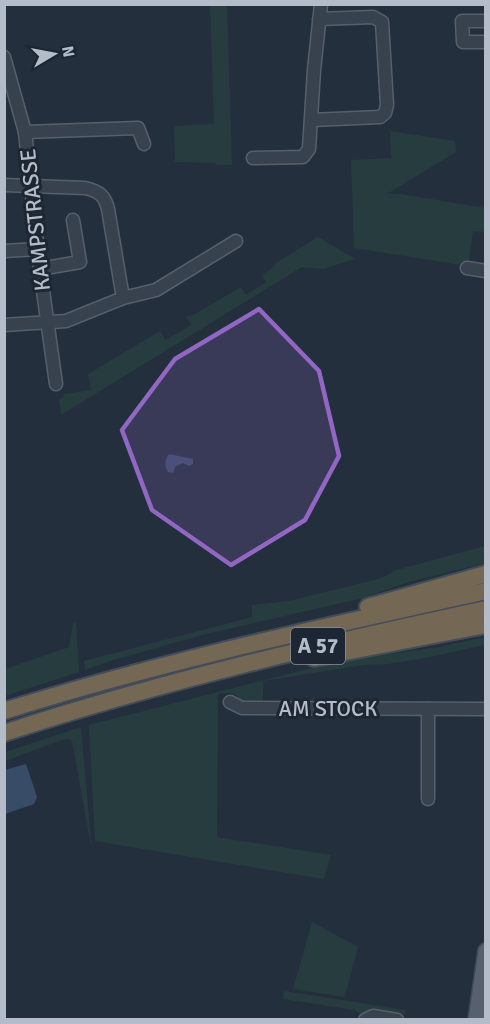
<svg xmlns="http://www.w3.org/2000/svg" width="490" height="1024" font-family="Signika,sans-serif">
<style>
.green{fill:#263c3f}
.water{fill:#394c67}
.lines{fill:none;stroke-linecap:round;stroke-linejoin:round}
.minor-casing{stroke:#565f6c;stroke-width:15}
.major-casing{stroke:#414a57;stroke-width:18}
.highway-casing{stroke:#434c59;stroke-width:20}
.minor{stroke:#38414e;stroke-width:12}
.major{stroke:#56606e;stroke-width:15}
.highway{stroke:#746855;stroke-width:16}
.marked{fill:#9266c3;fill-opacity:0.2;stroke:#9266c3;stroke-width:4.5;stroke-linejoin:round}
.labels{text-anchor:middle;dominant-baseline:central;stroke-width:6;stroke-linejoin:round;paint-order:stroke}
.shield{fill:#1d2633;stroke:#878f9c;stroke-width:1.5}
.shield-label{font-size:21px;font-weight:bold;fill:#b4bcc9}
.street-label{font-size:22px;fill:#b4bcc9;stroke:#1d2633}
</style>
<rect width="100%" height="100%" fill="#242f3e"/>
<g class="green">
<polygon points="210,5 227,5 232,165 216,165 215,163 175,162 174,126 214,124"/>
<polygon points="390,131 455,141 456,152 387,194 401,194 485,208 485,232 473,231 468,266 354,248 351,160 391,158"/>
<polygon points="318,237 355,259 323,269 302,267 61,415 59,399 63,398 64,394 91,390 88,374 160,331 166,340 191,325 186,316 193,315 241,287 246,295 266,282 262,275 272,268 276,263"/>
<polygon points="485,546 485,563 409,582 363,598 202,635 110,661 85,670 84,661 252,617 252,605 289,601 382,578 396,570"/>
<polygon points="76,621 79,672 5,696 5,669 69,647 73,623"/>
<path d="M485,637V645L420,659L388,664L363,665L263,681V704L244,703C235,692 231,692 218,694L217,837L331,855L324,879L95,841L89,725L304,670L361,658L438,647Z"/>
<polygon points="81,727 92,852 72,741 68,739 62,740 5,761 5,752"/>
<polygon points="312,922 358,947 345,997 293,989"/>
<polygon points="284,991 406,1010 404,1017 376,1013 364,1016 355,1010 283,999"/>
</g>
<g class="water">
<path d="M169,454L193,459V464L189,466L183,463L175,467L173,473L168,472C164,466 165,459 169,454Z"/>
<polygon points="26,764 37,797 34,804 5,814 5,770"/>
</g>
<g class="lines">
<defs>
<g id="minor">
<polyline points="486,21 462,21 463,42 486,42"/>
<polyline points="4,57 25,132 40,269 56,384"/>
<polyline points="311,120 380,117 385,113 387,105 382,22 373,17 319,19"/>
<polyline points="25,132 138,128 144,144"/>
<polyline points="253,158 303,157 309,149 314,70 321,4"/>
<path d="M4,185L85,188C99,191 105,196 108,209L123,298"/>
<polyline points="4,251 38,249"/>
<polyline points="467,268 486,271"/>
<polyline points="40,269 80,262 73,220"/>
<polyline points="4,325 66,321 123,298 156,290 236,241"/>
<polyline points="230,702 242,708 486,709"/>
<polyline points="428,799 428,709"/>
<polyline points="365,1020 373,1016 397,1020"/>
</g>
<polyline id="major" points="476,1020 486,951"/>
<g id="highway">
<polyline points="368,607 486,574"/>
<polyline points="314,658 486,625"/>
<path d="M4,711C163,661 324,627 486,591"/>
<path d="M4,733C162,681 323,644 486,609"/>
</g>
</defs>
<use href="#minor" class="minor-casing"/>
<use href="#major" class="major-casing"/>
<use href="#highway" class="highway-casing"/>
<use href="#minor" class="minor"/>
<use href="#major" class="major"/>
<use href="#highway" class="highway"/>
</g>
<path class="marked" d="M259,309L319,371L339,456L305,520L231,565L152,510L122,430L175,359Z"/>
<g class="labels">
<rect class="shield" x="291" y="628" width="54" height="36" rx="4.5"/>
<g class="shield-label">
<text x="318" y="646">A 57</text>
</g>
<g class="street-label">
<text transform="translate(35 220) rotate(-96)">KAMPSTRASSE</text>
<text x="328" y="708">AM STOCK</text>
</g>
</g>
<rect width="490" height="1024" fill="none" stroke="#b4bcc9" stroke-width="12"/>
<g transform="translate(54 54) rotate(80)" stroke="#1d2633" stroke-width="4.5" paint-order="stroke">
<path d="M0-4.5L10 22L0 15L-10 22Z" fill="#b4bcc9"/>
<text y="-9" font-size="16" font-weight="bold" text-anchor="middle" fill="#b4bcc9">N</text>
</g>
</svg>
